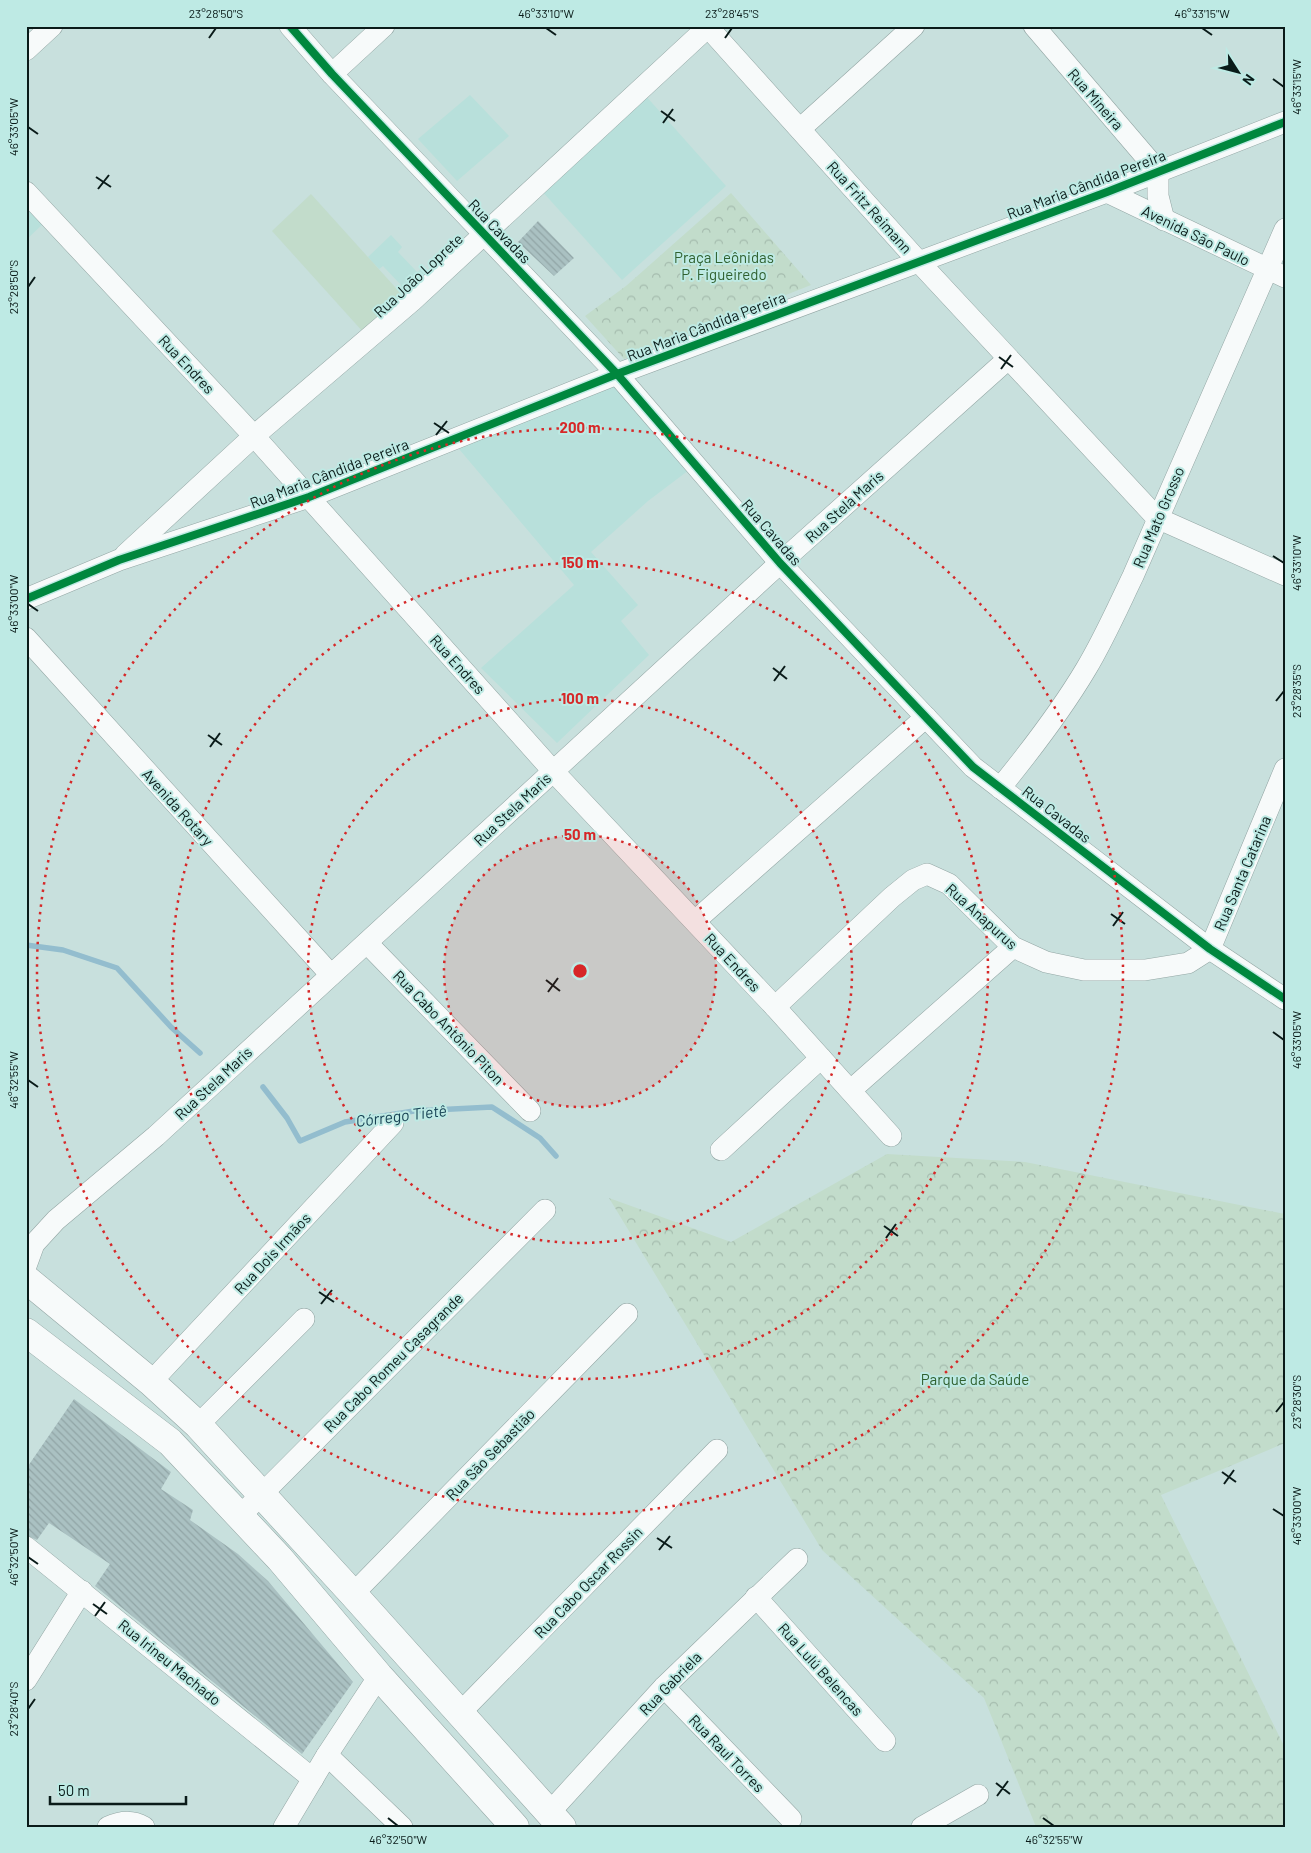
<svg xmlns="http://www.w3.org/2000/svg" width="1311" height="1853" font-family="Barlow,sans-serif">
<style>
.built{fill:#b8e0db}
.grass{fill:#c2dccb}
.park{fill:url(#park-crowns)}
.lines{fill:none;stroke-linecap:round;stroke-linejoin:round}
.stream{stroke:#93bdce;stroke-width:5.5}
.building{fill:url(#building-back-hatch)}
.minor-casing{stroke:#93a6a4;stroke-width:22}
.secondary-casing{stroke:#93a6a4;stroke-width:29}
.minor{stroke:#f7fafa;stroke-width:21}
.secondary{stroke:#f7fafa;stroke-width:28}
.cycleway-casing{stroke:#beeae4;stroke-width:11}
.cycleway{stroke:#00873e;stroke-width:8}
.ticks{fill:none;stroke:#0a1b19;stroke-width:2}
.ring{fill:none;stroke:#d62828;stroke-width:2.5;stroke-dasharray:2.5 5}
.labels{text-anchor:middle;dominant-baseline:central;stroke-width:4;stroke-linejoin:round;paint-order:stroke}
.street-label{font-size:15px;fill:#0a1b19;stroke:#beeae4}
.park-label{font-size:15px;fill:#306130;stroke:#beeae4}
.water-label{font-size:16px;font-style:italic;fill:#174254;stroke:#beeae4}
.centre{fill:#d62828;stroke:#beeae4;stroke-width:2.5}
.ring-label{font-size:15px;text-anchor:middle;font-weight:bold;fill:#d62828;stroke:#beeae4;stroke-width:4;stroke-linejoin:round;paint-order:stroke}
.neatline{fill:none;stroke:#0a1b19;stroke-width:2}
.ticks-label{font-size:12px;text-anchor:middle;fill:#0a1b19}
</style>
<defs>
<pattern id="park-crowns" width="20" height="18" patternUnits="userSpaceOnUse" patternTransform="scale(1.25)"><rect width="20" height="18" fill="#c2dccb"/><path d="M2 6a3 3 0 1 1 6 0M12 15a3 3 0 1 1 6 0" fill="none" stroke="#a5bcae"/></pattern>
<pattern id="building-back-hatch" width="6" height="6" patternUnits="userSpaceOnUse" patternTransform="scale(1.25)"><rect width="6" height="6" fill="#aac1c2"/><path d="M-1 5l2 2M0 0l6 6M5-1l2 2" fill="none" stroke="#91a5a6"/></pattern>
</defs>
<rect width="100%" height="100%" fill="#c8e0dd"/>
<g class="built">
<polygon points="470,95 509,136 457,181 418,139"/>
<polygon points="645,95 726,186 622,280 541,190"/>
<polygon points="26,195 48,219 26,240"/>
<polygon points="391,235 402,247 398,252 417,272 421,269 429,277 408,296 400,288 401,285 383,266 379,269 368,257"/>
<polygon points="616,379 689,470 648,501 591,552 638,605 621,621 649,655 557,743 481,668 574,585 459,449"/>
</g>
<polygon class="grass" points="311,194 404,297 364,333 272,231"/>
<g class="park">
<polygon points="731,193 811,285 624,359 585,316 626,286"/>
<polygon points="887,1154 1025,1162 1285,1214 1285,1443 1161,1495 1285,1748 1285,1827 1036,1827 984,1698 822,1550 609,1198 731,1242"/>
</g>
<g class="lines">
<g class="stream">
<polyline points="26,945 63,950 117,968 171,1027 200,1053"/>
<polyline points="263,1087 287,1118 300,1141 345,1122 414,1111 492,1107 540,1138 556,1156"/>
</g>
</g>
<g class="building">
<polygon points="538,221 574,258 554,276 518,242"/>
<polygon points="74,1399 171,1472 161,1489 193,1510 190,1520 238,1554 268,1581 353,1682 302,1754 95,1586 110,1564 49,1523 37,1540 26,1535 26,1469"/>
</g>
<g class="lines">
<defs>
<g id="minor">
<polyline points="290,26 332,74 617,374 780,563 973,767 1210,949 1285,999"/>
<polyline points="707,26 918,261 1157,518 1285,575"/>
<polyline points="1034,26 1158,171 1158,196 1164,220"/>
<polyline points="26,50 52,26"/>
<polyline points="332,74 384,26"/>
<polyline points="800,129 914,26"/>
<polyline points="26,192 254,436 553,771 775,1007 891,1136"/>
<polyline points="1107,192 1285,277"/>
<polyline points="125,555 254,436 412,301 709,26"/>
<polyline points="26,599 119,560 309,497 617,374 1107,192 1285,122"/>
<polyline points="26,638 331,975"/>
<path d="M1000,788C1031,750 1061,711 1086,669C1104,639 1118,607 1133,576L1285,229"/>
<polyline points="695,921 926,717"/>
<polyline points="367,943 530,1111"/>
<polyline points="775,1007 892,897 913,880 927,874 949,884 1013,947 1046,962 1084,970 1145,970 1188,963 1210,949 1285,769"/>
<polyline points="851,1090 1013,947"/>
<polyline points="721,1150 821,1058"/>
<polyline points="26,1266 34,1244 56,1220 156,1136 780,563 1008,359"/>
<polyline points="151,1382 393,1123"/>
<polyline points="198,1425 304,1319"/>
<polyline points="241,1515 545,1210"/>
<polyline points="26,1547 313,1779"/>
<polyline points="353,1594 627,1314"/>
<polyline points="756,1597 885,1741"/>
<polyline points="26,1680 82,1591"/>
<polyline points="664,1687 791,1819"/>
<polyline points="459,1714 717,1450"/>
<polyline points="327,1755 402,1827"/>
<polyline points="549,1813 664,1687 797,1559"/>
<path d="M108,1827C121,1821 132,1820 144,1827"/>
<polyline points="284,1827 327,1755 379,1676"/>
<polyline points="922,1827 978,1795"/>
</g>
<g id="secondary">
<polyline points="26,1279 151,1382 198,1425 353,1594 562,1827"/>
<polyline points="26,1332 170,1442 280,1559 379,1676 515,1827"/>
</g>
</defs>
<use href="#minor" class="minor-casing"/>
<use href="#secondary" class="secondary-casing"/>
<use href="#minor" class="minor"/>
<use href="#secondary" class="secondary"/>
<defs>
<g id="cycleway">
<polyline points="290,26 332,74 617,374 780,563 973,767 1210,949 1285,999"/>
<polyline points="26,599 119,560 309,497 617,374 1107,192 1285,122"/>
</g>
</defs>
<use href="#cycleway" class="cycleway-casing"/>
<use href="#cycleway" class="cycleway"/>
</g>
<path class="ticks" d="M546,28L556,35M1202,28L1212,35M209,38L216,28M725,38L732,28M1273,79L1284,87M661,111L675,121M663,123L673,109M28,127L38,134M96,177L111,187M98,189L109,175M28,287L35,277M999,357L1013,367M1001,369L1011,355M434,423L449,433M436,435L447,421M1273,556L1284,563M28,604L38,611M773,668L787,679M774,681L785,666M1276,701L1284,691M208,735L222,745M210,747L220,733M1111,914L1125,924M1113,926L1123,912M546,980L560,991M548,992L558,978M1273,1032L1284,1040M28,1080L38,1087M884,1226L898,1236M886,1238L896,1224M319,1292L334,1302M321,1304L332,1290M1276,1412L1284,1402M1222,1472L1236,1482M1224,1484L1234,1470M1273,1509L1284,1516M657,1538L672,1548M659,1550L670,1536M28,1557L38,1564M93,1604L107,1614M95,1616L105,1602M28,1709L35,1699M996,1783L1010,1794M997,1796L1008,1781M388,1818L398,1826M1043,1818L1054,1826"/>
<circle cx="580" cy="971" r="136" fill="#d62828" fill-opacity=".12"/>
<g class="ring">
<circle cx="580" cy="971" r="136"/>
<circle cx="580" cy="971" r="272"/>
<circle cx="580" cy="971" r="408"/>
<circle cx="580" cy="971" r="543"/>
</g>
<g class="labels">
<g class="street-label">
<text transform="translate(1096 99) rotate(49)">Rua Mineira</text>
<text transform="translate(1086 184) rotate(-21)">Rua Maria Cândida Pereira</text>
<text transform="translate(870 207) rotate(48)">Rua Fritz Reimann</text>
<text transform="translate(500 231) rotate(46)">Rua Cavadas</text>
<text transform="translate(1196 235) rotate(26)">Avenida São Paulo</text>
<text transform="translate(418 275) rotate(-43)">Rua João Loprete</text>
<text transform="translate(706 326) rotate(-21)">Rua Maria Cândida Pereira</text>
<text transform="translate(187 364) rotate(47)">Rua Endres</text>
<text transform="translate(329 473) rotate(-21)">Rua Maria Cândida Pereira</text>
<text transform="translate(844 506) rotate(-42)">Rua Stela Maris</text>
<text transform="translate(1158 517) rotate(-67)">Rua Mato Grosso</text>
<text transform="translate(772 532) rotate(49)">Rua Cavadas</text>
<text transform="translate(458 664) rotate(48)">Rua Endres</text>
<text transform="translate(178 807) rotate(48)">Avenida Rotary</text>
<text transform="translate(512 809) rotate(-43)">Rua Stela Maris</text>
<text transform="translate(1057 814) rotate(38)">Rua Cavadas</text>
<text transform="translate(1242 873) rotate(-67)">Rua Santa Catarina</text>
<text transform="translate(982 916) rotate(42)">Rua Anapurus</text>
<text transform="translate(733 962) rotate(47)">Rua Endres</text>
<text transform="translate(449 1027) rotate(46)">Rua Cabo Antônio Piton</text>
<text transform="translate(213 1083) rotate(-43)">Rua Stela Maris</text>
<text transform="translate(272 1253) rotate(-47)">Rua Dois Irmãos</text>
<text transform="translate(393 1362) rotate(-45)">Rua Cabo Romeu Casagrande</text>
<text transform="translate(490 1454) rotate(-46)">Rua São Sebastião</text>
<text transform="translate(588 1582) rotate(-46)">Rua Cabo Oscar Rossin</text>
<text transform="translate(170 1662) rotate(39)">Rua Irineu Machado</text>
<text transform="translate(821 1669) rotate(48)">Rua Lulú Belencas</text>
<text transform="translate(670 1683) rotate(-46)">Rua Gabriela</text>
<text transform="translate(727 1753) rotate(46)">Rua Raul Torres</text>
</g>
<g class="park-label">
<text x="724" y="257">Praça Leônidas<tspan x="724" dy="17">P. Figueiredo</tspan></text>
<text x="975" y="1379">Parque da Saúde</text>
</g>
<g class="water-label">
<text transform="translate(401 1115) rotate(-7)">Córrego Tietê</text>
</g>
</g>
<circle cx="580" cy="971" r="8" class="centre"/>
<g class="ring-label">
<text x="580" y="433">200 m</text>
<text x="580" y="568">150 m</text>
<text x="580" y="704">100 m</text>
<text x="580" y="840">50 m</text>
</g>
<rect width="1311" height="1853" fill="none" stroke="#beeae4" stroke-width="55"/>
<g transform="translate(1238 72) rotate(126)" stroke="#beeae4" stroke-width="4" paint-order="stroke">
<path d="M0-4L9 19L0 12L-9 19Z" fill="#0a1b19"/>
<text y="-8" font-size="14" font-weight="bold" text-anchor="middle" fill="#0a1b19">N</text>
</g>
<path d="M50 1796v8h136v-8" fill="none" stroke="#0a1b19" stroke-width="2.5"/>
<text x="58" y="1796" font-size="15" fill="#0a1b19" stroke="#beeae4" stroke-width="4" paint-order="stroke">50 m</text>
<rect x="28" y="28" width="1256" height="1798" class="neatline"/>
<g class="ticks-label">
<text x="216" y="18">23°28'50"S</text>
<text x="546" y="18">46°33'10"W</text>
<text x="732" y="18">23°28'45"S</text>
<text x="1202" y="18">46°33'15"W</text>
<text transform="translate(1297 87) rotate(-90)" y="4">46°33'15"W</text>
<text transform="translate(14 127) rotate(-90)" y="4">46°33'05"W</text>
<text transform="translate(14 287) rotate(-90)" y="4">23°28'50"S</text>
<text transform="translate(1297 563) rotate(-90)" y="4">46°33'10"W</text>
<text transform="translate(14 604) rotate(-90)" y="4">46°33'00"W</text>
<text transform="translate(1297 691) rotate(-90)" y="4">23°28'35"S</text>
<text transform="translate(1297 1040) rotate(-90)" y="4">46°33'05"W</text>
<text transform="translate(14 1080) rotate(-90)" y="4">46°32'55"W</text>
<text transform="translate(1297 1402) rotate(-90)" y="4">23°28'30"S</text>
<text transform="translate(1297 1516) rotate(-90)" y="4">46°33'00"W</text>
<text transform="translate(14 1557) rotate(-90)" y="4">46°32'50"W</text>
<text transform="translate(14 1709) rotate(-90)" y="4">23°28'40"S</text>
<text x="398" y="1844">46°32'50"W</text>
<text x="1054" y="1844">46°32'55"W</text>
</g>
</svg>
